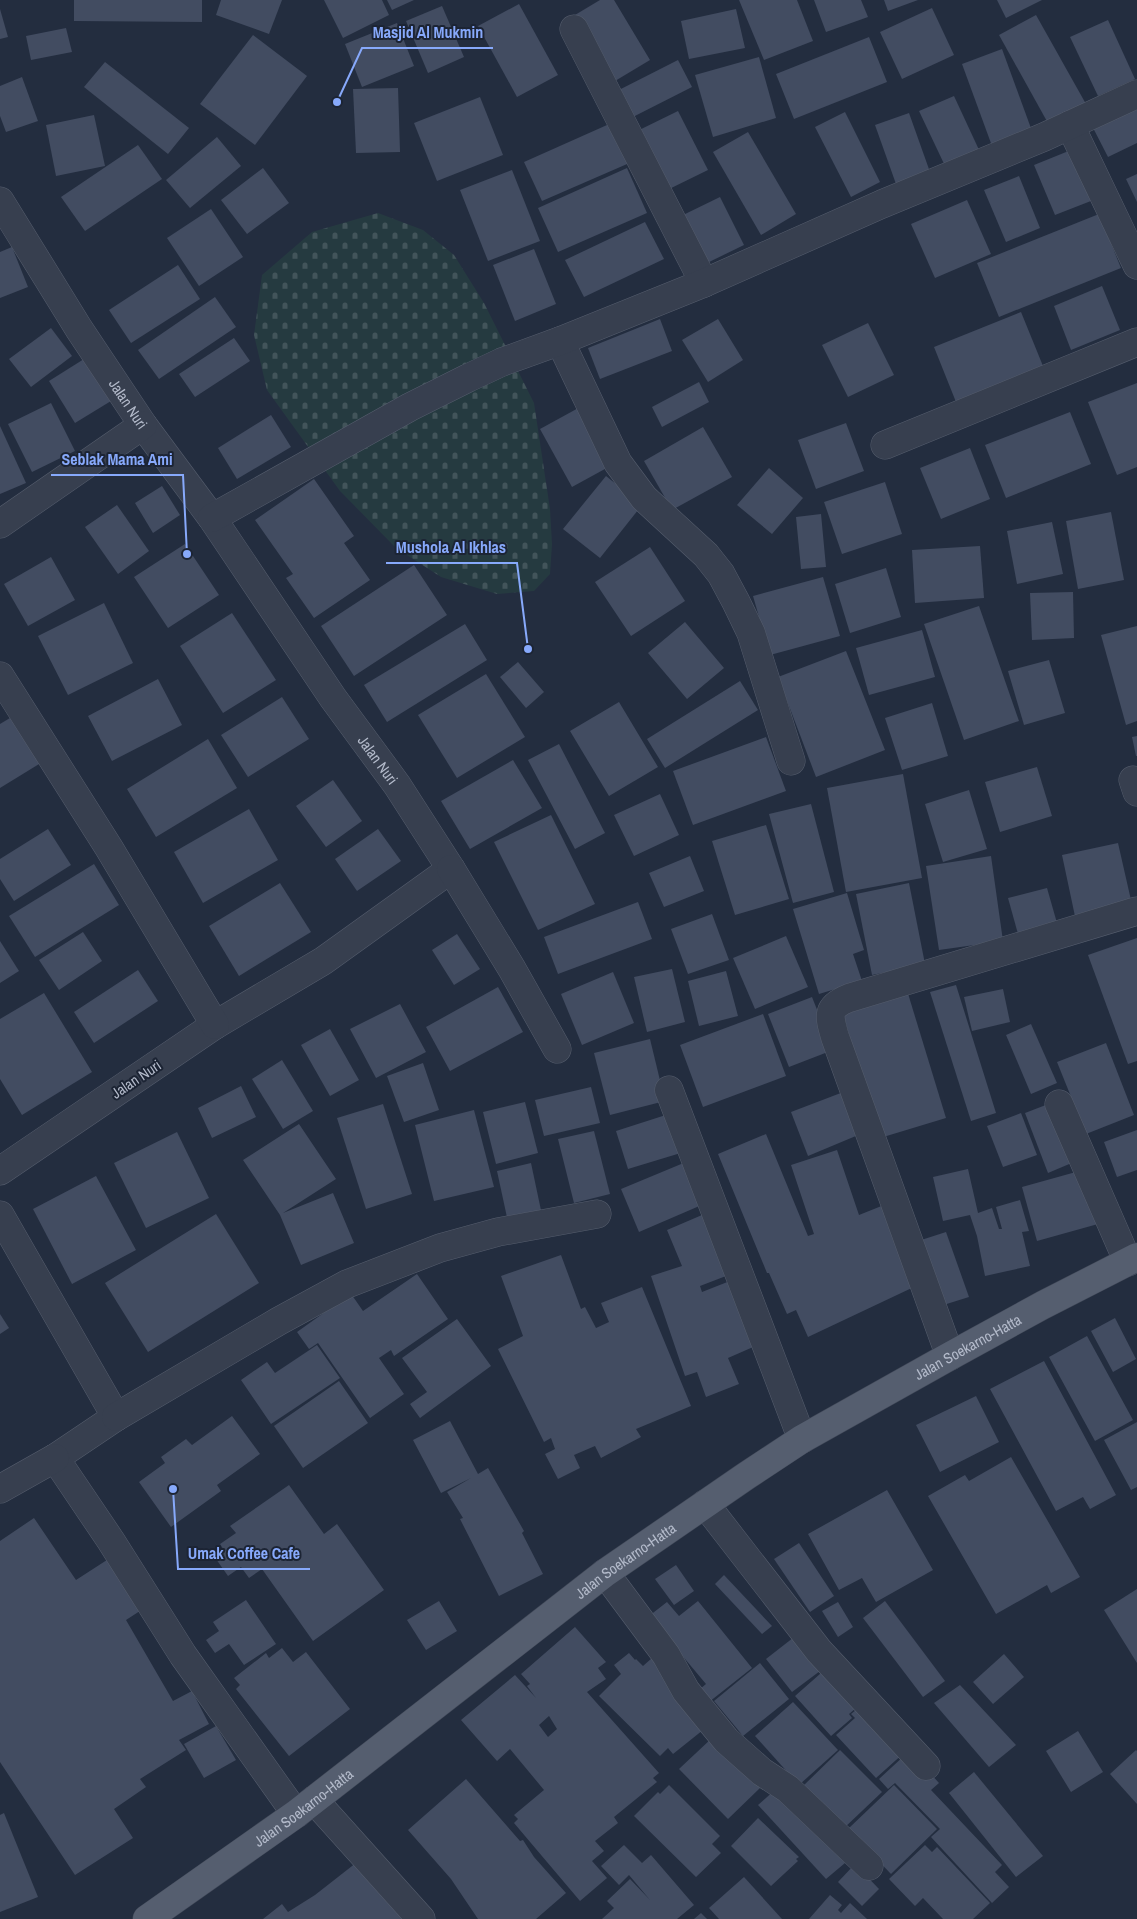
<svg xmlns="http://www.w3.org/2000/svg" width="1137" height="1919" font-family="'Archivo Narrow',sans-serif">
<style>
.cemetery{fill:url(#cemetery-stones)}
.building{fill:#424c61;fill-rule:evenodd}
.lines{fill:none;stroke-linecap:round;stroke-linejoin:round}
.minor-casing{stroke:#555d6d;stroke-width:29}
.major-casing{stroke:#404858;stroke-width:29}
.minor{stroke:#373f4f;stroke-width:28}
.major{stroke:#555e6f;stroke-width:28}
.labels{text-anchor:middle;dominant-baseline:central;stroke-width:4;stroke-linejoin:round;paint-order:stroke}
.street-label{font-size:15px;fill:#b3baca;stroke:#1c2434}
.leader{fill:none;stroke:#87a9fb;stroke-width:2}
.callout-dot{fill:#87a9fb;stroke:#1c2434;stroke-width:2}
.callout-label{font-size:16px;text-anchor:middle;font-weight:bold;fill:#87a9fb;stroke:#1c2434;stroke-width:4;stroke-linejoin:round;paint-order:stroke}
</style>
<defs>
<pattern id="cemetery-stones" width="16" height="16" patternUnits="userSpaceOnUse" patternTransform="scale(1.25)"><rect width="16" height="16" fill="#253a40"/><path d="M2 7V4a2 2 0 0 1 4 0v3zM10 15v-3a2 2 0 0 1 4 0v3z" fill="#42545a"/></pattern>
</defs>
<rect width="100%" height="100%" fill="#232d3f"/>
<polygon class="cemetery" points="378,213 423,230 454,255 484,303 534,403 550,509 552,544 550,574 534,591 497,594 441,577 396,548 340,491 267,390 254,335 262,275 312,232"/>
<g class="building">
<polygon points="74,0 202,0 202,22 74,21"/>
<polygon points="221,0 282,0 269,34 216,15"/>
<polygon points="324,0 382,0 389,15 343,38"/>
<polygon points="387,0 414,0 392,10"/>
<polygon points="600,0 614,0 650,60 610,84 570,18"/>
<polygon points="739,0 797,0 813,41 764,60"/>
<polygon points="814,0 861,0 868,17 826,32"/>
<polygon points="884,0 918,0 888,11"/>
<polygon points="997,0 1042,0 1006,18"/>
<polygon points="519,4 558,75 517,97 478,26"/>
<polygon points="442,6 464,57 428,73 406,21"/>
<polygon points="932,8 954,55 902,79 880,32"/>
<polygon points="0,9 8,37 0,39"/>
<polygon points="736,9 745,48 689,59 681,21"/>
<polygon points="1036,15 1086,104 1049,125 999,35"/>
<polygon points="1108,20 1135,79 1098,96 1070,37"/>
<polygon points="397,23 414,66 362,87 345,44"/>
<polygon points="66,28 72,52 31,60 26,36"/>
<polygon points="253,35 307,76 255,145 200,104"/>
<polygon points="869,37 887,82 794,119 776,74"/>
<polygon points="1002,49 1032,131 992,146 962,64"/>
<polygon points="759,57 776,118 713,137 695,75"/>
<polygon points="678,60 692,87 625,121 611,94"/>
<polygon points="105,62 189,128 168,154 84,87"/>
<polygon points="22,77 38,121 6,132 0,116 0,86"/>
<polygon points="398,88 400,152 356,153 353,89"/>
<polygon points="954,96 980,152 946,168 919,111"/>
<polygon points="480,97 503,155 437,181 414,123"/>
<polygon points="1137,97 1137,143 1108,157 1089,120"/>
<polygon points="678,111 708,170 659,194 629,135"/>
<polygon points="845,112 880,182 851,197 815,127"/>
<polygon points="909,113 930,172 896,184 875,125"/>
<polygon points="94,115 105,166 56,176 46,125"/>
<polygon points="616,121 634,161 542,201 524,162"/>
<polygon points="748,132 796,214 761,235 713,152"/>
<polygon points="217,137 241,166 190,208 166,180"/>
<polygon points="138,145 162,179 85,231 61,197"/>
<polygon points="1076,148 1096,199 1055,215 1034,165"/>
<polygon points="263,168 289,203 247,234 221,200"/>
<polygon points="627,168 647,213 558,252 538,208"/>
<polygon points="512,170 540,241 488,261 460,190"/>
<polygon points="1137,174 1137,202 1126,179"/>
<polygon points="1019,176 1040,228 1006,242 984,190"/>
<polygon points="720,197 744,245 705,264 681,216"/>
<polygon points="967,200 991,254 935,278 911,224"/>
<polygon points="211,209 243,257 199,286 167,238"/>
<polygon points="1099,214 1121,268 999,317 977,263"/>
<polygon points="645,222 664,259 584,297 565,260"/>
<polygon points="12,247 28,287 0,298 0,252"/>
<polygon points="534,249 556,304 515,321 493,265"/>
<polygon points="178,265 200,299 131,343 109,310"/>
<polygon points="1102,286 1120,330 1071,350 1054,306"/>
<polygon points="215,297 236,327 159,379 138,350"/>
<polygon points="1021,312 1043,366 956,402 934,347"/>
<polygon points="660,319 672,351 600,379 588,348"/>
<polygon points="718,319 743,360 708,382 682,340"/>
<polygon points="868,323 894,375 848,397 822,345"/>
<polygon points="51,328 72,356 31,387 9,359"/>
<polygon points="234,338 250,361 195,397 179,374"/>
<polygon points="84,359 111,401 75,423 49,381"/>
<polygon points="699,382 709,402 662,427 652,407"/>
<polygon points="1137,383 1137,467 1117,475 1088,402"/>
<polygon points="51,403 75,451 32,472 8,424"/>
<polygon points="582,406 614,464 572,487 540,429"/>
<polygon points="1070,412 1091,464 1006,498 985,445"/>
<polygon points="271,415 291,447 237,479 218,448"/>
<polygon points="846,423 864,471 816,489 798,440"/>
<polygon points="0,426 26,483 0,494"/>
<polygon points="703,427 732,477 672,510 644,461"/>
<polygon points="970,448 990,499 941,519 920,468"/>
<polygon points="769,468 803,498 772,534 737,505"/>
<polygon points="606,476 642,505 600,558 563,529"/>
<polygon points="314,479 354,536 344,543 370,580 314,618 286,578 293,574 255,520"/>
<polygon points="885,482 902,534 842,554 824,502"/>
<polygon points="162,486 180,515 153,533 135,503"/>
<polygon points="117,505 149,551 118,574 85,527"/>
<polygon points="1111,512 1124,580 1078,589 1066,521"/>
<polygon points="821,514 826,567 801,569 796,517"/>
<polygon points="1052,522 1063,574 1017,584 1007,531"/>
<polygon points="185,544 219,595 168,628 134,577"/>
<polygon points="980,546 984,598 915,603 912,550"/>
<polygon points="650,547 685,601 631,636 595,582"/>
<polygon points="51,557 75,600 28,626 4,584"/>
<polygon points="414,565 447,615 354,676 321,626"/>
<polygon points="886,568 901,617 850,633 835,584"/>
<polygon points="823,577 840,636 770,655 753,596"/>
<polygon points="1073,592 1074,638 1032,640 1030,593"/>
<polygon points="104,603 133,663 68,695 38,636"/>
<polygon points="979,606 1019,721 964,740 924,624"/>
<polygon points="232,613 276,680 223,713 180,646"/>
<polygon points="685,622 724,668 687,699 648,653"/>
<polygon points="465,624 487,660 387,722 364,685"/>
<polygon points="1137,626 1137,721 1126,725 1101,635"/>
<polygon points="922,630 935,677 869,695 856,648"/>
<polygon points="846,651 885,750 816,777 778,677"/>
<polygon points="1049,660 1065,713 1024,725 1008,671"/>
<polygon points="518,662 544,692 526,708 500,677"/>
<polygon points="486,674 525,737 457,778 418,715"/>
<polygon points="158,679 182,725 112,761 88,716"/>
<polygon points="740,681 758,710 665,768 647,739"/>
<polygon points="282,697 309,739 248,777 221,735"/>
<polygon points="619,702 658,767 609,796 570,731"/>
<polygon points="932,703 948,756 902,770 885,718"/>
<polygon points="15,715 44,761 0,788 0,724"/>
<polygon points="1137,736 1137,756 1136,756 1132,737"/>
<polygon points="766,737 786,791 693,825 673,771"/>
<polygon points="208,739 237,788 156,837 127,789"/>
<polygon points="559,744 605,833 575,849 528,760"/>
<polygon points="513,760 542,808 470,849 441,801"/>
<polygon points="1037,767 1052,816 1000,832 985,782"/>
<polygon points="903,774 922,878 846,892 827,788"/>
<polygon points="333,780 362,821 326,847 296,806"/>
<polygon points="969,790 987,849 943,862 925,804"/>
<polygon points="660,794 679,835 634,856 614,815"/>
<polygon points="811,804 834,892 793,903 769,814"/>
<polygon points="249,809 278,860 203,903 174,852"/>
<polygon points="551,815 595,904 538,930 494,842"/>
<polygon points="766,825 789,899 735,915 712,841"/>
<polygon points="48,829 71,865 14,901 0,879 0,859"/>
<polygon points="378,829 401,861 357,891 335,859"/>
<polygon points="1118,843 1133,909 1076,921 1062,855"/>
<polygon points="690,856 704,891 664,907 649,873"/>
<polygon points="991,856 1003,941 939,950 926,866"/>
<polygon points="94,864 119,905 35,957 9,916"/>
<polygon points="280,883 311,932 239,976 209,926"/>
<polygon points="909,883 925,964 872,975 856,894"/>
<polygon points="1047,888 1057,923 1018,934 1008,898"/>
<polygon points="847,893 864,950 853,954 862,981 819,994 793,909"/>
<polygon points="638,902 652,939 558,974 544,937"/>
<polygon points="712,914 729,960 688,974 671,929"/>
<polygon points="83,932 102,961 59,990 39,960"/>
<polygon points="457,934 480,969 454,985 432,950"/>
<polygon points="786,936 808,987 755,1009 733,958"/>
<polygon points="1137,938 1137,1061 1128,1064 1088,955"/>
<polygon points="0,941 19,971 0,983"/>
<polygon points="672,969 685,1022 647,1032 634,977"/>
<polygon points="138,970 158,1001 94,1043 74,1012"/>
<polygon points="726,971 738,1016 699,1026 688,981"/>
<polygon points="613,972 634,1023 582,1045 561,994"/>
<polygon points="956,985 996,1113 971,1121 930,992"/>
<polygon points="498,987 523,1032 450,1071 426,1027"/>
<polygon points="906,987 946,1118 880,1138 841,1007"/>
<polygon points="1003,989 1010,1022 972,1031 964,997"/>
<polygon points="44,993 92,1072 22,1115 0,1079 0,1019"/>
<polygon points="812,997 833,1050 789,1067 768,1014"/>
<polygon points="400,1004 426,1052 376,1078 350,1029"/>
<polygon points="763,1014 786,1076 703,1107 680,1045"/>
<polygon points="1031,1024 1057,1083 1031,1094 1006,1035"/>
<polygon points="330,1029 359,1080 330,1096 301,1045"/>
<polygon points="650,1039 665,1101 610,1115 594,1053"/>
<polygon points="1106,1043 1134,1115 1086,1134 1057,1062"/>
<polygon points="282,1060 313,1111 283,1129 252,1079"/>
<polygon points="423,1063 439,1110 404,1122 387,1076"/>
<polygon points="241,1086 256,1117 212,1138 198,1108"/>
<polygon points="591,1087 600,1123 544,1136 535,1100"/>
<polygon points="846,1091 863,1133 808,1156 791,1112"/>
<polygon points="525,1102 538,1153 496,1164 483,1112"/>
<polygon points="1051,1103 1074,1162 1048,1173 1025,1113"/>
<polygon points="383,1104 412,1194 366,1209 337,1118"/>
<polygon points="474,1110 494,1187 434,1201 415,1125"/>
<polygon points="672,1113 684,1152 628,1169 616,1131"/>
<polygon points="1021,1113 1037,1155 1003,1167 987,1126"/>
<polygon points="299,1124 336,1179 283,1213 333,1193 354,1243 301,1265 280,1215 243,1160"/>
<polygon points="1137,1130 1137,1170 1117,1177 1104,1142"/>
<polygon points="594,1131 610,1194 574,1203 558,1139"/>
<polygon points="177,1132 209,1198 146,1228 114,1163"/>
<polygon points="766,1134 808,1236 814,1234 791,1165 837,1150 859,1215 889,1203 916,1286 808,1337 796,1310 787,1314 769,1273 767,1273 718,1154"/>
<polygon points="686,1162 704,1204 639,1232 621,1189"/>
<polygon points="531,1163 542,1215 508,1222 497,1171"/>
<polygon points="968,1169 978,1213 992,1208 999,1229 1002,1229 996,1207 1020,1200 1029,1231 1022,1232 1030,1266 985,1276 977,1236 970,1215 943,1221 933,1177"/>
<polygon points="1083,1170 1098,1224 1037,1241 1022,1187"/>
<polygon points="96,1176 136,1250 72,1284 33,1209"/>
<polygon points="216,1214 259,1283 148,1352 105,1283"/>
<polygon points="702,1215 726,1276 700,1286 702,1292 735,1279 760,1344 728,1358 739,1384 706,1397 697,1372 685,1376 651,1276 682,1266 667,1230"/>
<polygon points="946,1232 969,1297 937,1307 915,1242"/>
<polygon points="561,1255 581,1309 585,1307 596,1328 609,1322 601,1303 642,1287 691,1406 636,1429 641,1437 601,1458 595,1446 574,1455 580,1468 558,1479 545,1454 555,1449 551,1438 544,1442 498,1349 523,1336 501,1276"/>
<polygon points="417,1274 448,1319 394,1356 391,1350 379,1358 404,1394 370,1418 318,1343 309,1349 297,1332 332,1307 347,1288 363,1311"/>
<polygon points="0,1314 9,1328 0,1334"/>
<polygon points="1115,1318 1136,1359 1113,1372 1091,1331"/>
<polygon points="457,1319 491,1366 420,1418 410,1404 427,1392 402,1358"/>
<polygon points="1087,1336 1133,1420 1095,1441 1049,1357"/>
<polygon points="317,1345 340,1378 271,1424 241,1380 267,1362 275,1373"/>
<polygon points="1044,1361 1116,1495 1090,1509 1083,1497 1056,1511 990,1389"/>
<polygon points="339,1381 368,1423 303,1468 274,1426"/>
<polygon points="976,1396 999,1442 940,1472 916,1425"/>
<polygon points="232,1416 260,1454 217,1485 221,1491 171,1527 139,1482 165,1463 161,1457 186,1439 192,1445"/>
<polygon points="450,1421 478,1474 488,1468 524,1531 522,1533 543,1574 499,1596 460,1519 463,1518 447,1492 471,1478 441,1493 413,1440"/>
<polygon points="1137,1422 1137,1487 1131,1490 1104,1440"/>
<polygon points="1011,1457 1080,1577 1051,1593 1047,1585 996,1614 928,1496 965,1475 969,1481"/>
<polygon points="289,1485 324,1534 337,1524 384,1590 313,1641 262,1569 249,1578 241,1567 228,1576 216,1559 225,1552 220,1544 236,1533 230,1526"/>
<polygon points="887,1490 933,1570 876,1602 862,1578 839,1590 808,1534"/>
<polygon points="34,1518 76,1580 110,1558 143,1609 126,1620 173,1701 192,1691 209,1724 179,1740 186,1750 140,1779 146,1787 114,1809 133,1838 75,1875 0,1762 0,1541"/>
<polygon points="799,1543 834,1596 810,1612 774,1559"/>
<polygon points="676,1565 694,1591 674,1605 655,1579"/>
<polygon points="724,1575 772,1626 762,1634 715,1584"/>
<polygon points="1137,1589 1137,1663 1104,1610"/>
<polygon points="246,1600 276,1644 244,1665 229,1644 215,1653 206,1640 219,1631 213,1622"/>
<polygon points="439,1601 457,1631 426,1650 407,1620"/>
<polygon points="698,1601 752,1668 704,1706 694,1694 706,1684 649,1616 667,1602 679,1616"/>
<polygon points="885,1601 945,1681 923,1697 863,1618"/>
<polygon points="838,1602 853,1627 838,1637 822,1611"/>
<path d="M575,1627L606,1662L598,1668L606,1679L587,1692L659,1773L653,1778L657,1782L614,1817L618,1823L595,1841L604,1851L592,1861L607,1878L580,1901L514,1823L518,1819L514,1815L544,1790L510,1749L497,1761L461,1720L515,1675L536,1698L527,1686L530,1684L521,1674ZM549,1716L557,1729L548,1737L539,1725Z"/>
<polygon points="798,1634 824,1668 792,1692 766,1659"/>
<polygon points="282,1648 293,1662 306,1652 350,1709 289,1756 236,1689 240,1685 234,1678 266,1653 269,1658"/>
<polygon points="629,1653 635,1660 636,1659 643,1666 652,1658 708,1726 673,1754 668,1748 660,1756 599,1696 621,1674 614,1665"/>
<polygon points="1004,1654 1024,1677 993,1704 973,1682"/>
<polygon points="760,1663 789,1699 743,1736 714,1701"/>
<polygon points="829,1666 862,1703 849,1714 852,1718 831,1736 795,1696"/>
<polygon points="960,1685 1016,1745 989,1767 934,1703"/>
<polygon points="793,1702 838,1750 799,1785 755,1736"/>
<polygon points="862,1705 905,1752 876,1778 836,1735 855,1718 851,1714"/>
<polygon points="216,1726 236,1760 204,1778 184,1744"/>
<polygon points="1078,1731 1103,1772 1071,1792 1046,1751"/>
<polygon points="712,1738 760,1788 728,1819 679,1769"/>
<polygon points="840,1750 882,1792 842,1830 801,1788"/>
<polygon points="1136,1750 1137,1751 1137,1804 1110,1774"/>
<polygon points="905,1755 929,1772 939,1783 931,1790 1002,1865 995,1872 1009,1887 992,1903 931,1837 940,1829 895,1783 888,1789 879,1779"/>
<polygon points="974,1772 1043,1856 1016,1877 949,1793"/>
<polygon points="466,1779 520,1841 523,1840 534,1857 566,1893 536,1919 478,1919 451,1879 408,1830"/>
<polygon points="669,1785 720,1836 712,1844 721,1853 696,1877 634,1816 658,1792 660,1794"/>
<polygon points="894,1785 937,1829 891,1874 848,1829"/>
<polygon points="776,1789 845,1863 826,1879 758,1805"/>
<polygon points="4,1813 38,1897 0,1912 0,1815"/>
<polygon points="758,1818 799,1857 796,1859 798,1861 771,1886 731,1846"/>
<polygon points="624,1845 642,1863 651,1855 694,1905 677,1919 602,1919 614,1908 607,1901 630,1879 650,1900 629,1875 619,1885 601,1866"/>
<polygon points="925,1845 932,1852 937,1847 990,1903 973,1919 943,1919 923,1898 915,1906 889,1879"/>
<polygon points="361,1859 408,1919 263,1919 282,1904 288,1912 315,1895"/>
<polygon points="855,1864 879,1889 862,1906 838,1882"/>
<polygon points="744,1877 782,1919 719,1919 709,1908"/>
<polygon points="830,1895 842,1905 838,1910 841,1913 850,1903 867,1919 809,1919"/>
<polygon points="701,1913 707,1919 694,1919"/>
</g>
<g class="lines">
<defs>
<g id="minor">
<polyline points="574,29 704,283"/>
<polyline points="1070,125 1137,265"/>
<path id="s1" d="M0,201L79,329L143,425L212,518L333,698L397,785L451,869L323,961L215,1025L0,1171"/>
<polyline points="560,341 618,463 644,498 706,555 721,574 736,602 751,633 791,761"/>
<polyline points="885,445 1137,342"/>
<polyline points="212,518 410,407 468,378 502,362 560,341 704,283 882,204 1044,137 1137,94"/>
<polyline points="0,524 143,425"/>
<polyline points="0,676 109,848 215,1025"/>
<polyline points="1133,780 1137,792"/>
<polyline points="451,869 512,969 557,1049"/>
<polyline points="669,1090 802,1439"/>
<polyline points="1059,1104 1128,1262"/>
<polyline points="0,1215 116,1417 55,1458 111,1541 183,1655 296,1814"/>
<path d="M950,1356L835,1037C829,1016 826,1007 849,998L1137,911"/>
<polyline points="116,1417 279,1321 347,1284 440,1248 498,1232 597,1214"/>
<polyline points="0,1489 55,1458"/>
<polyline points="705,1504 819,1651 926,1766"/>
<polyline points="605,1573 666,1655 686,1691 726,1740 762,1772 788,1789 869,1866"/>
<polyline points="314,1800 421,1919"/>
</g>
<g id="major">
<path id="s2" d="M147,1919L296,1814L605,1573L746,1476L802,1439L950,1356L1043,1305L1137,1257"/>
</g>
</defs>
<use href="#minor" class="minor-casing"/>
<use href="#major" class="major-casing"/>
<use href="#minor" class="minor"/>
<use href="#major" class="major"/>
</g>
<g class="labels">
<g class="street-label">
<text stroke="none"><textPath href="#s1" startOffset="240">Jalan Nuri</textPath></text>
<text stroke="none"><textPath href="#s1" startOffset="675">Jalan Nuri</textPath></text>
<text transform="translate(136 1079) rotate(-34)">Jalan Nuri</text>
<text stroke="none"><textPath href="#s2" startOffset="1002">Jalan Soekarno-Hatta</textPath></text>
<text stroke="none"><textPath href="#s2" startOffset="598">Jalan Soekarno-Hatta</textPath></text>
<text stroke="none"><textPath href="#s2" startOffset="192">Jalan Soekarno-Hatta</textPath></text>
</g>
</g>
<path class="leader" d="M337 102L362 48H493M187 554L183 475H51M528 649L517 563H386M173 1489L178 1569H310"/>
<g class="callout-dot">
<circle cx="337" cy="102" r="5"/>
<circle cx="187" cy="554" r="5"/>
<circle cx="528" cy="649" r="5"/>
<circle cx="173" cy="1489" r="5"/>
</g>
<g class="callout-label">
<text x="428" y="38">Masjid Al Mukmin</text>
<text x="117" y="465">Seblak Mama Ami</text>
<text x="451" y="553">Mushola Al Ikhlas</text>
<text x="244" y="1559">Umak Coffee Cafe</text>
</g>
</svg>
